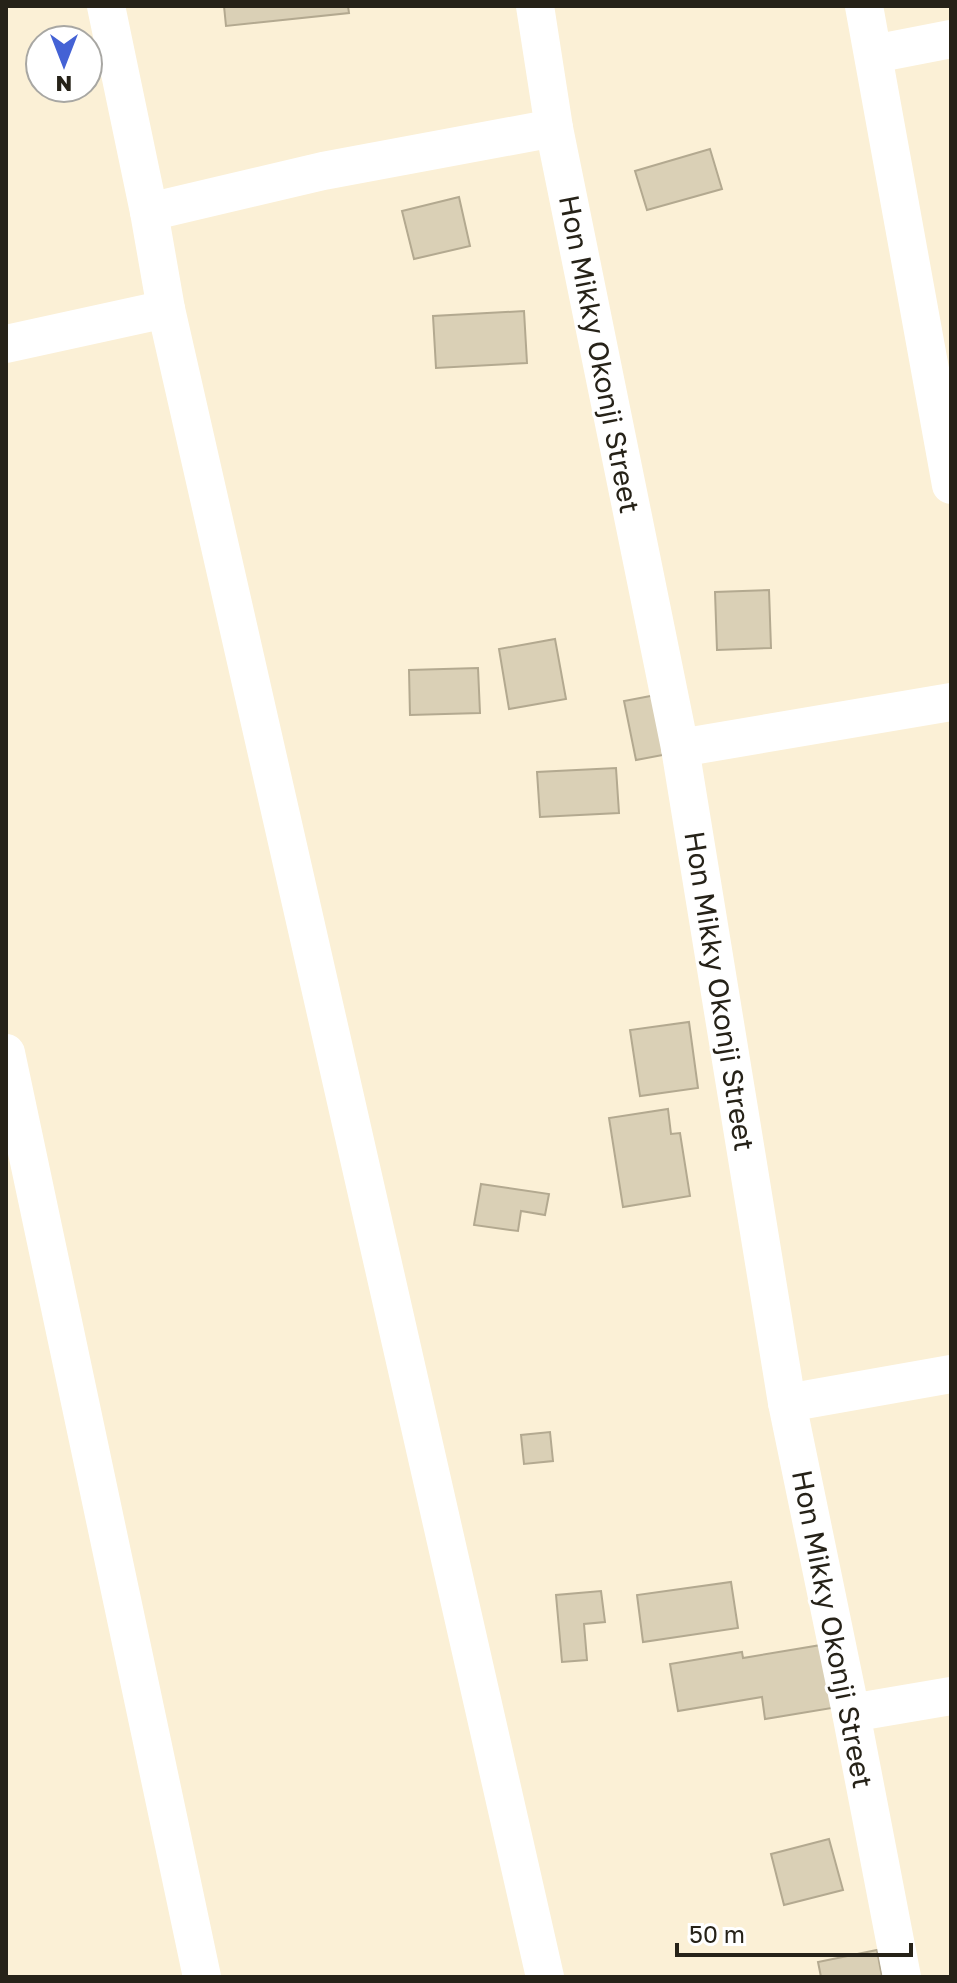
<svg xmlns="http://www.w3.org/2000/svg" width="957" height="1983" font-family="'Golos Text',sans-serif">
<style>
.building{fill:#dad0b6;stroke:#b3a990;stroke-width:2}
.lines{fill:none;stroke-linecap:round;stroke-linejoin:round}
.street{stroke:#fff;stroke-width:38}
.labels{text-anchor:middle;dominant-baseline:central;stroke-width:6;stroke-linejoin:round;paint-order:stroke}
.street-label{font-size:28px;fill:#262218;stroke:#fff}
</style>
<rect width="100%" height="100%" fill="#fbf0d6"/>
<g class="building">
<polygon points="224,6 348,6 349,13 226,26"/>
<polygon points="710,149 722,189 647,210 635,171"/>
<polygon points="459,197 470,246 414,259 402,211"/>
<polygon points="524,311 527,363 436,368 433,316"/>
<polygon points="769,590 771,648 717,650 715,592"/>
<polygon points="555,639 566,699 509,709 499,649"/>
<polygon points="478,668 480,713 410,715 409,670"/>
<polygon points="656,695 668,754 636,760 624,701"/>
<polygon points="616,768 619,813 540,817 537,772"/>
<polygon points="689,1022 698,1088 640,1096 630,1030"/>
<polygon points="668,1109 671,1134 680,1133 690,1196 623,1207 609,1118"/>
<polygon points="481,1184 549,1194 545,1215 521,1211 518,1231 474,1225"/>
<polygon points="550,1432 553,1461 524,1464 521,1435"/>
<polygon points="731,1582 738,1628 643,1642 637,1595"/>
<polygon points="601,1591 605,1622 584,1624 587,1660 562,1662 556,1595"/>
<polygon points="827,1644 838,1707 765,1719 762,1697 678,1711 670,1664 742,1652 743,1658"/>
<polygon points="829,1839 843,1890 784,1905 771,1854"/>
<polygon points="877,1950 882,1977 821,1977 818,1962"/>
</g>
<g class="lines">
<g class="street">
<polyline points="106,6 149,212 166,309 545,1977"/>
<polyline points="535,6 554,128 680,748 787,1403 851,1713 902,1977"/>
<polyline points="864,6 951,485"/>
<polyline points="874,54 951,39"/>
<polyline points="149,212 323,171 554,128"/>
<polyline points="6,344 166,309"/>
<polyline points="680,748 951,702"/>
<polyline points="6,1053 202,1977"/>
<polyline points="787,1403 951,1374"/>
<polyline points="851,1713 951,1696"/>
</g>
</g>
<g class="labels">
<g class="street-label">
<text transform="translate(600 354) rotate(79)">Hon Mikky Okonji Street</text>
<text transform="translate(720 991) rotate(81)">Hon Mikky Okonji Street</text>
<text transform="translate(833 1629) rotate(79)">Hon Mikky Okonji Street</text>
</g>
</g>
<rect width="957" height="1983" fill="none" stroke="#262218" stroke-width="16"/>
<g transform="translate(64 64) rotate(180)"><circle r="38" fill="#ffffff" stroke="#a8a7a3" stroke-width="2"/>
<path d="M0-6L14 30L0 20L-14 30Z" fill="#4462d5"/>
<text y="-12" font-size="22" font-weight="bold" text-anchor="middle" fill="#262218">N</text>
</g>
<path d="M677 1943v12h234v-12" fill="none" stroke="#262218" stroke-width="4"/>
<text x="689" y="1943" font-size="24" fill="#262218" stroke="#ffffff" stroke-width="6" paint-order="stroke">50 m</text>
</svg>
